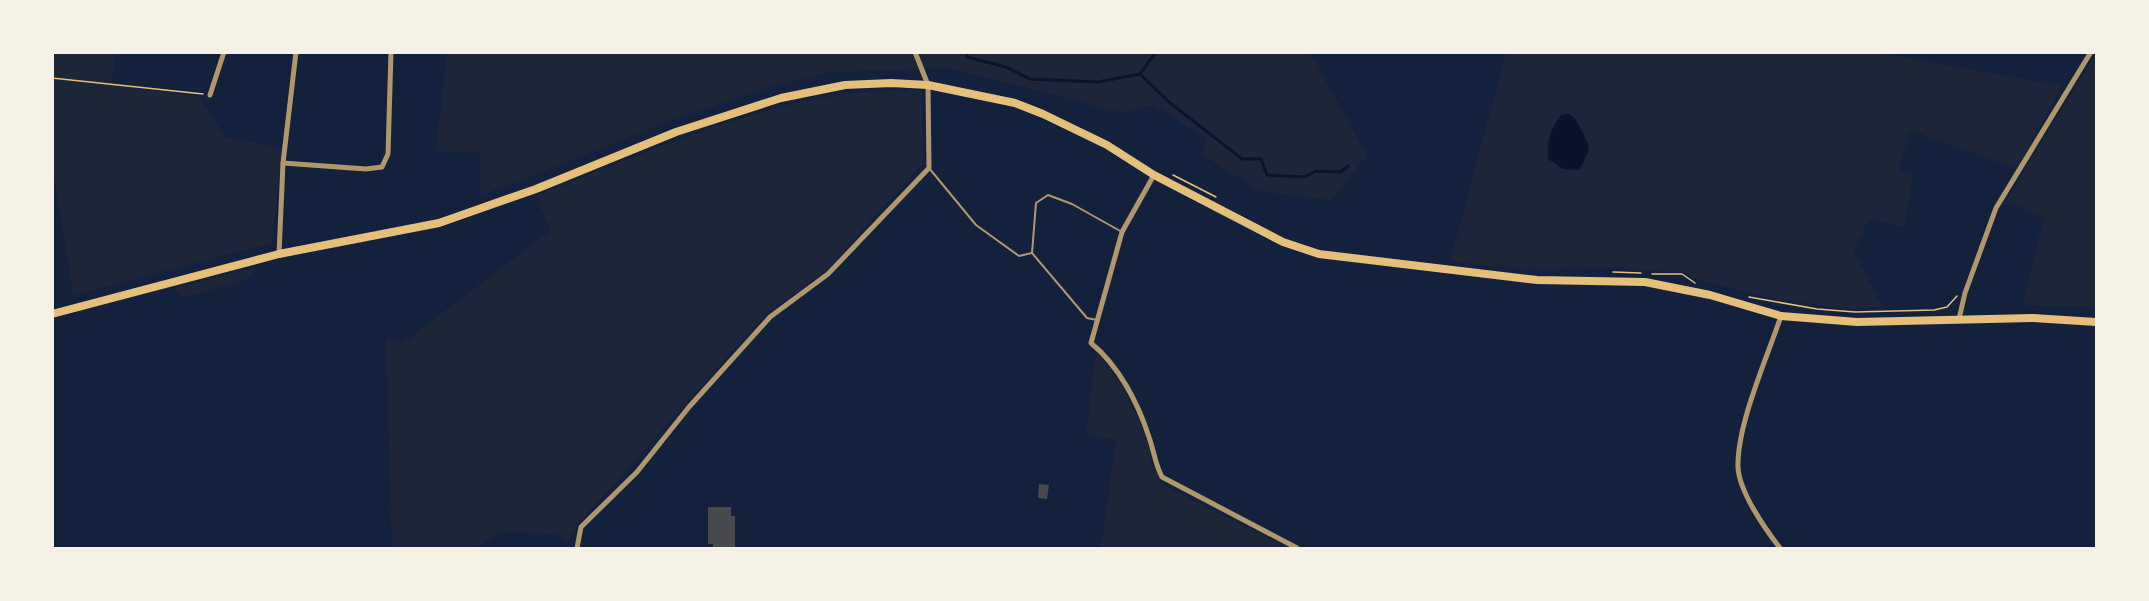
<svg xmlns="http://www.w3.org/2000/svg" width="2149" height="601" font-family="'Open Sans',sans-serif">
<style>
.green{fill:#1d2539;fill-rule:evenodd}
.water{fill:#0b132b}
.lines{fill:none;stroke-linecap:round;stroke-linejoin:round}
.stream{stroke:#0b132b;stroke-width:3}
.building{fill:#48494c}
.path{stroke:#e5c07b;stroke-width:1.5}
.service{stroke:#b1986c;stroke-width:2}
.minor{stroke:#b1986c;stroke-width:5}
.secondary{stroke:#e5c07b;stroke-width:8}
</style>
<rect width="100%" height="100%" fill="#14213d"/>
<g class="green">
<polygon points="1310,52 1367,155 1332,200 1259,191 1202,154 1207,139 1154,105 1123,113 949,68 830,72 757,91 664,123 480,196 480,153 436,151 447,53"/>
<polygon points="52,53 116,53 111,85 199,96 225,137 282,148 272,243 73,295 53,168"/>
<path d="M1506,53H1879L2062,86L2017,169L1910,130L1899,170L1913,175L1904,227L1869,219L1854,250L1882,306L1854,309L1779,300L1702,281L1686,273L1619,268L1527,269L1450,261ZM1561,115L1576,119C1590,151 1595,137 1579,170L1563,169L1547,144L1555,123Z"/>
<polygon points="2096,53 2096,307 2022,305 2044,216 2005,202"/>
<path d="M922,91L923,164L826,270L766,314L579,523L567,542L556,534L501,531L476,548H392L386,337L403,343L551,230L536,196C659,148 787,85 922,91Z"/>
<polygon points="258,267 246,280 181,298 175,288"/>
<polygon points="1096,350 1124,388 1148,442 1152,465 1162,485 1288,548 1101,548 1116,439 1086,435"/>
</g>
<path class="water" d="M1569,114C1576,119 1577,122 1581,130C1593,153 1590,148 1579,170L1563,169L1548,159C1547,142 1550,129 1561,115Z"/>
<g class="lines">
<g class="stream">
<polyline points="967,52 967,57 1006,67 1030,79 1098,82 1140,74 1169,102 1242,159 1261,159 1267,175 1304,177 1316,171 1341,172 1348,166"/>
<polyline points="1140,74 1156,52"/>
</g>
</g>
<g class="building">
<polygon points="1039,484 1049,485 1047,499 1038,498"/>
<polygon points="708,507 731,507 731,516 735,516 735,548 713,548 713,544 708,544"/>
</g>
<g class="lines">
<g class="path">
<polyline points="52,78 203,94"/>
<polyline points="1173,175 1216,197"/>
<polyline points="1613,272 1641,273"/>
<polyline points="1652,274 1682,274 1695,283"/>
<polyline points="1749,297 1817,309 1855,312 1934,310 1947,307 1957,296"/>
</g>
<g class="service">
<polyline points="929,168 976,225 1019,256 1032,253 1036,203 1048,195 1072,204 1122,232"/>
<polyline points="1032,253 1087,318 1097,320"/>
</g>
<g class="minor">
<polyline points="210,95 224,52"/>
<polyline points="283,163 366,169 382,167 388,154 391,52"/>
<path d="M1154,175L1122,232L1091,343C1119,366 1138,403 1149,437C1154,451 1155,464 1162,477L1297,548"/>
<polyline points="279,254 283,163 296,52"/>
<polyline points="1959,319 1965,293 1996,208 2091,52"/>
<polyline points="577,548 581,527 637,472 689,407 770,317 828,274 929,168 928,85 915,52"/>
<path d="M1780,548C1766,530 1739,492 1738,467C1737,424 1767,358 1781,316"/>
</g>
<polyline class="secondary" points="52,314 279,254 439,223 536,189 676,132 781,98 845,85 891,83 928,85 1015,103 1043,114 1107,145 1154,175 1283,242 1319,254 1537,280 1645,282 1710,295 1781,316 1857,322 2033,318 2096,322"/>
</g>
<rect width="2149" height="601" fill="none" stroke="#f6f1e7" stroke-width="108"/>
</svg>
